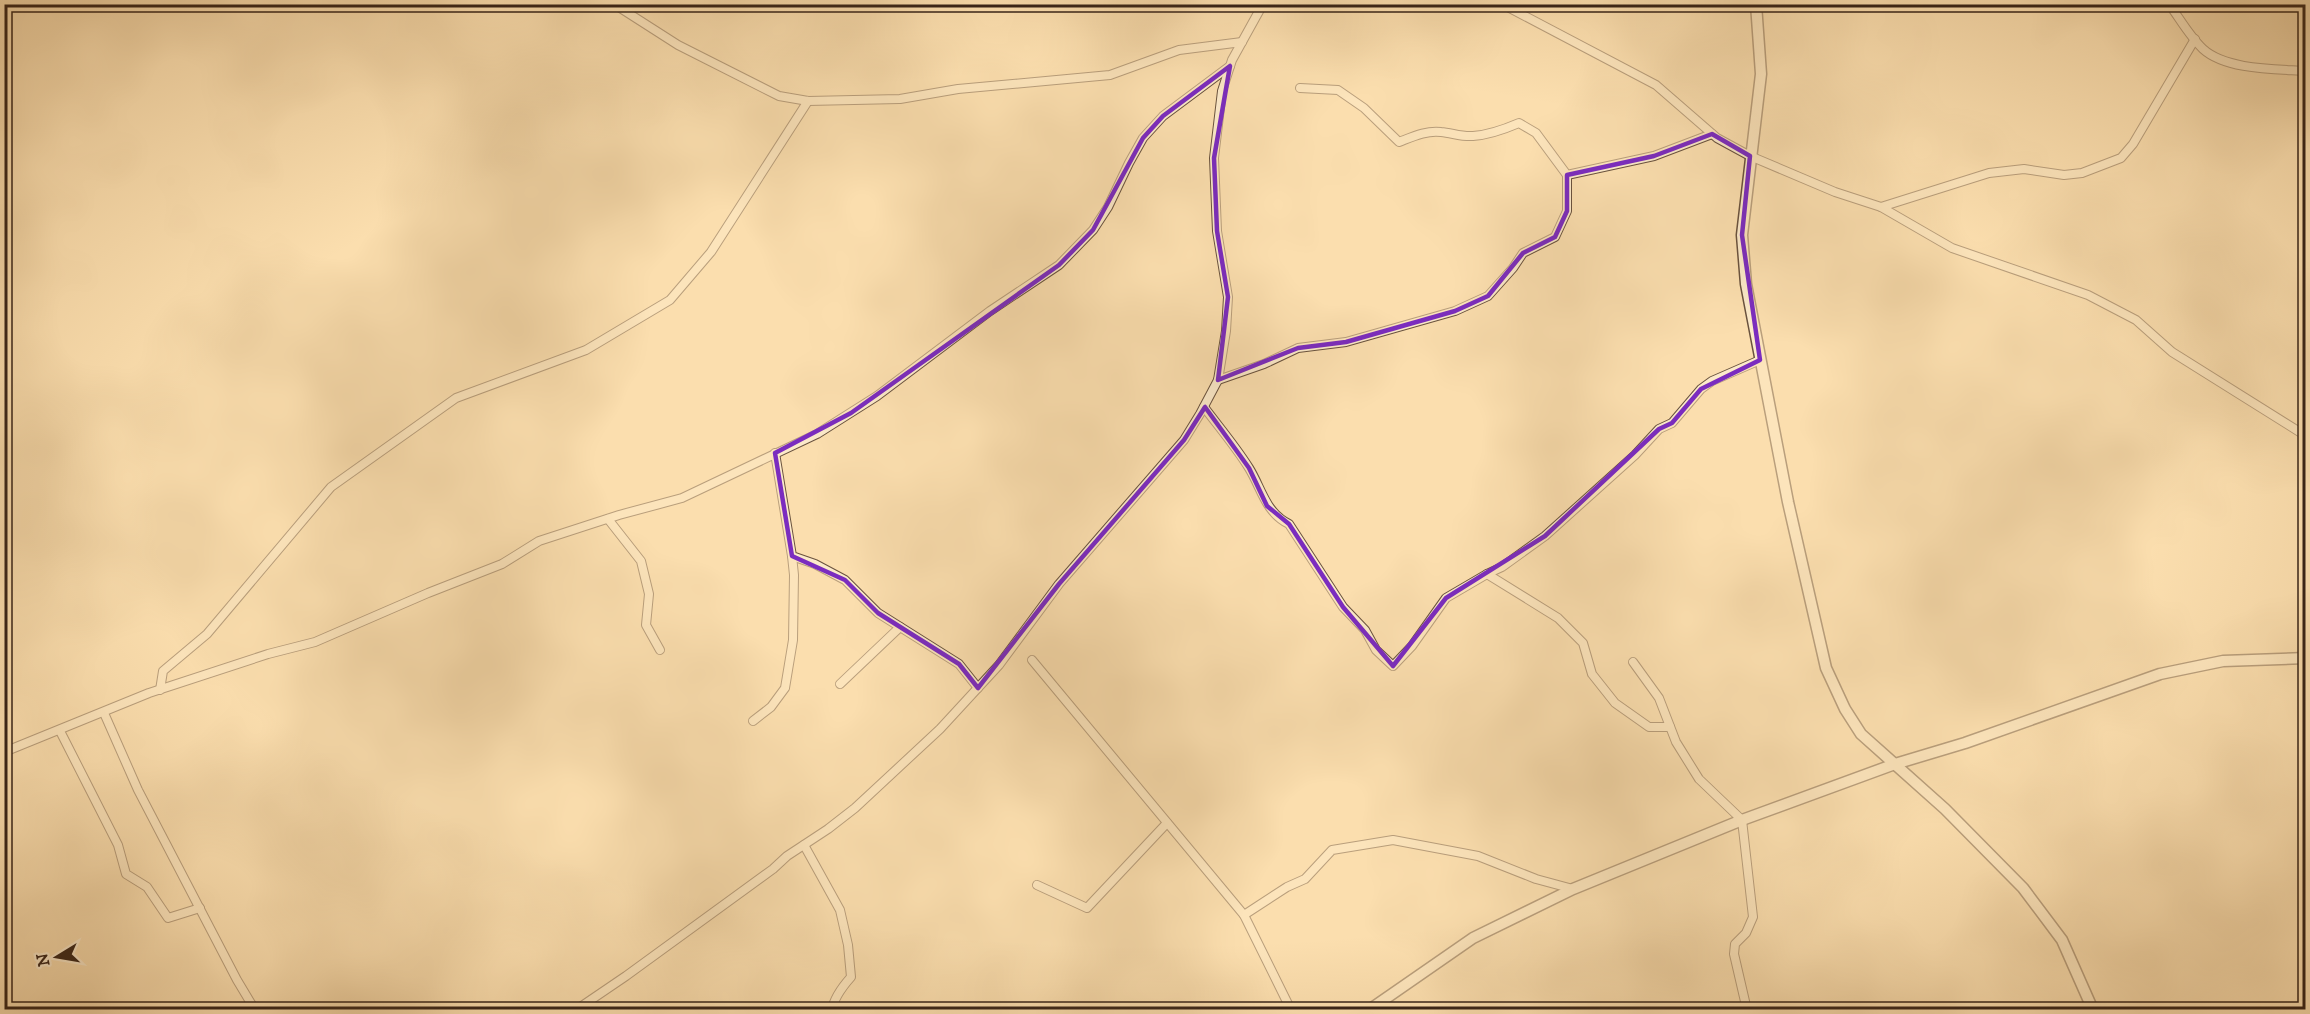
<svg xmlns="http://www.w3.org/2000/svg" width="2310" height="1014" font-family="'IM FELL DW Pica',serif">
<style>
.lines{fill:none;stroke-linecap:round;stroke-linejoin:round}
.minor-casing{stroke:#69523e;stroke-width:10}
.tertiary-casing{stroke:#69523e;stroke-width:13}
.minor{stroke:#fceaca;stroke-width:8}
.tertiary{stroke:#fceaca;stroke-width:10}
.marked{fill:none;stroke:#7b2cbf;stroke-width:4.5;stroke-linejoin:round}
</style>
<rect width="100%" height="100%" fill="#fbdeae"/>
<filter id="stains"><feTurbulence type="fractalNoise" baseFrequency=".00333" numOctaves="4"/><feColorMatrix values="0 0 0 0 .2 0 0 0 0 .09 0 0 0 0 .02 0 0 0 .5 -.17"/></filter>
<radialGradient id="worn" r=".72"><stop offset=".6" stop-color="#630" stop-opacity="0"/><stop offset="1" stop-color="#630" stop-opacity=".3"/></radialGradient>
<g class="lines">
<defs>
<g id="minor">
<polyline points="614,4 678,45 779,96 808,101 900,99 958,89 1110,75 1179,50 1242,42"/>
<polyline points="1502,4 1656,85 1717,138 1750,156 1835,192 1881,207 1952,248 2088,295 2136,320 2172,352 2306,436"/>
<path d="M2169,4C2180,19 2190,37 2203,49C2226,70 2276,69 2306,71"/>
<path d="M1300,88L1338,90L1364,108L1399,142C1412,137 1427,130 1441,132C1452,133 1462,137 1473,136C1489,135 1505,129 1519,123L1536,133L1567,175L1654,156L1712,134"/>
<polyline points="1881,207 1989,173 2024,169 2064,175 2082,173 2121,158 2133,144 2195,39"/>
<polyline points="1218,380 1264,364 1298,348 1346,342 1455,311 1488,296 1513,268 1523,253 1555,237 1567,211 1567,175"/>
<path d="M1204,407C1219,427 1236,447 1249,468C1262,489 1265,512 1289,524L1343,607L1365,630L1376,650L1393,666L1412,646L1446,598L1487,574L1502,567L1545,536L1635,455L1659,429L1672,423L1701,389L1712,381L1760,360"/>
<polyline points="775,453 792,556 815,564 845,580 878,613 959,664 978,688"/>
<polyline points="608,519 641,561 649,594 646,625 660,650"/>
<polyline points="1487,574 1558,618 1583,643 1592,674 1615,703 1649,727 1670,727"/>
<polyline points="1032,660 1244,915 1291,1010"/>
<polyline points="1633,662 1659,698 1676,742 1699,779 1742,820 1753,917 1746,933 1735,944 1734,954 1747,1010"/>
<polyline points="840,684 900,627"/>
<polyline points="160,690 163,671 207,634 331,487 456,398 586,350 670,300 711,252 808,101"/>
<polyline points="104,713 138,790 237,980 255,1010"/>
<polyline points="753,721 771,707 785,688 793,640 794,575 792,556"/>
<polyline points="60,731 118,845 126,874 147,887 168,918 200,908"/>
<polyline points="4,752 149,693 268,654 315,642 428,593 502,564 539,541 619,515 682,498 817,434 877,396 990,311 1059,265 1093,230 1108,207 1129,163 1143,138 1163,116 1230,66"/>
<path d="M804,845L840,910L848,945L851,977C843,986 834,997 832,1010"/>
<polyline points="1037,885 1087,908 1167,823"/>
<polyline points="1244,915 1287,887 1305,879 1332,850 1393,840 1478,856 1536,879 1573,889"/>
<polyline points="1384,1000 1389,1010"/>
<polyline points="576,1010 626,976 773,869 787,856 828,829 855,808 940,729 999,665 1059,584 1184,440 1200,414 1218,380 1226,331 1228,297 1217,231 1214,158 1222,91 1232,60 1263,4"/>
</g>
<g id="tertiary">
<polyline points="1756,4 1761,74 1742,235 1746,284 1788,502 1826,668 1845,709 1861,734 1945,809 2023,888 2062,940 2093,1010"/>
<polyline points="1369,1010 1473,938 1573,889 1742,820 1895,764 1965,743 2160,674 2223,661 2306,658"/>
</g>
</defs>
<use href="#minor" class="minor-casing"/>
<use href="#tertiary" class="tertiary-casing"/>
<use href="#minor" class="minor"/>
<use href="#tertiary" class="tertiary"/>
</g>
<path d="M0 0H2310V1014H0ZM1230,66L1214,158L1217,231L1228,297L1218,380L1298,348L1346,342L1455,311L1488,296L1523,253L1555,237L1567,211V175L1654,156L1712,134L1750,156L1742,235L1760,360L1701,389L1672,423L1659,429L1545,536L1446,598L1393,666L1343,607L1289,524L1267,506L1249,468L1205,407L1184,440L1059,584L978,688L959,664L878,613L845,580L792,556L775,453L851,413L1059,265L1093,230L1143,138L1163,116Z" fill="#fbdeae" fill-opacity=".55" fill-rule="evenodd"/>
<path class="marked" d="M1230,66L1214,158L1217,231L1228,297L1218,380L1298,348L1346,342L1455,311L1488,296L1523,253L1555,237L1567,211V175L1654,156L1712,134L1750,156L1742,235L1760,360L1701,389L1672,423L1659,429L1545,536L1446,598L1393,666L1343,607L1289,524L1267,506L1249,468L1205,407L1184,440L1059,584L978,688L959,664L878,613L845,580L792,556L775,453L851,413L1059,265L1093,230L1143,138L1163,116Z"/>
<rect width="2310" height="1014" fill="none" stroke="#fbdeae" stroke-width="24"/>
<rect x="6" y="6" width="2298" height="1002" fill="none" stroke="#382418" stroke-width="3"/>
<rect x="12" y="12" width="2286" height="990" fill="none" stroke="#382418" stroke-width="1.5"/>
<g transform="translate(57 957) rotate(259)" stroke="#fceaca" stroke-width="4.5" paint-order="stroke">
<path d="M0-4.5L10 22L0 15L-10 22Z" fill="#382418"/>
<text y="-9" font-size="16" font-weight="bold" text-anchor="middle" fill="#382418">N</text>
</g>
<rect width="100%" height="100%" filter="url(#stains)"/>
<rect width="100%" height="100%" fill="url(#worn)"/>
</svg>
